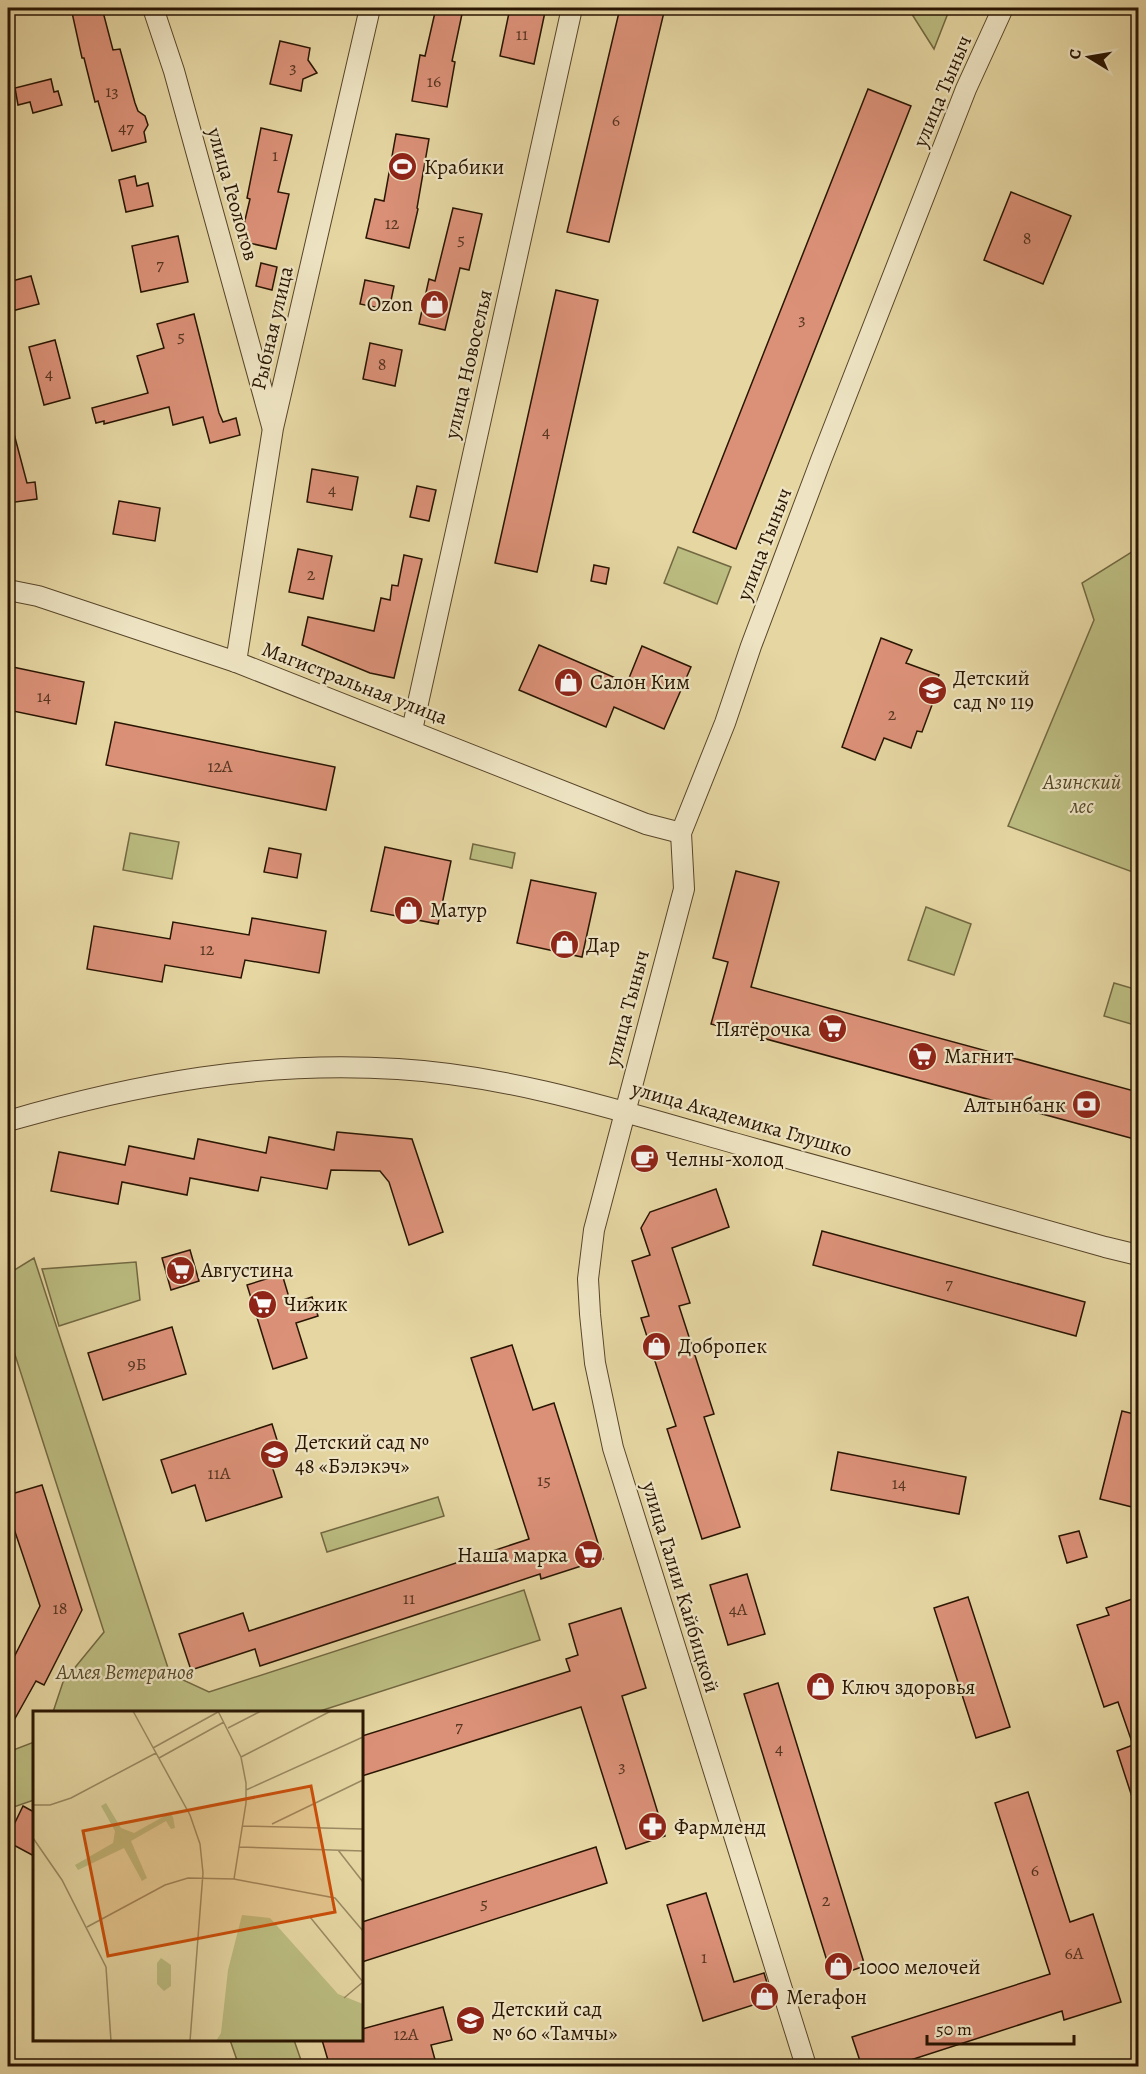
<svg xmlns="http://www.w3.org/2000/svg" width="1146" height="2074" font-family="Alegreya,serif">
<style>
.green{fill:#bbbc80;stroke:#726841;stroke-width:1.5}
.building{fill:#db9178;stroke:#291502;stroke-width:1.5}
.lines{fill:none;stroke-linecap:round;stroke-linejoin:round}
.minor-casing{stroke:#58452a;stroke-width:22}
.minor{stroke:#eee4c3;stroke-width:20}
.labels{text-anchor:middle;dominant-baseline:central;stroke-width:4.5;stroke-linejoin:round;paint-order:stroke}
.number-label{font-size:18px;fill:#563420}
.street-label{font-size:21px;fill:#291502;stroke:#eee4c3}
.poi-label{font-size:21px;fill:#291502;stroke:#eee4c3;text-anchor:start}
.park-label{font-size:21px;font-style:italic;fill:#554728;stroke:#eee4c3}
.inset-road{fill:none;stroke:#9a8962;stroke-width:1.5}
.view{fill:#cb4f0a;fill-opacity:0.15;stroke:#cb4f0a;stroke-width:3}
.inset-edge{fill:none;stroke:#291502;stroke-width:3}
</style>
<rect width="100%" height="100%" fill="#e5d6a2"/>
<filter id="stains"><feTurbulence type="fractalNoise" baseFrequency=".00333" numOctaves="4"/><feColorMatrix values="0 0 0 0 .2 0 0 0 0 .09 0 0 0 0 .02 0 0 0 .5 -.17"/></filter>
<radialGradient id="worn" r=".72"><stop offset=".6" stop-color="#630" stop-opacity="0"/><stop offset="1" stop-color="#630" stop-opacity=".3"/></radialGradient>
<g class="green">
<polygon points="908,8 950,8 934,49"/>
<polygon points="678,547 731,567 717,604 664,583"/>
<polygon points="1138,548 1138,874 1008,826 1094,620 1082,583"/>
<polygon points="130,833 179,842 172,879 123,870"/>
<polygon points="473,844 515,853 512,868 470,859"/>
<polygon points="926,907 971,924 954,975 908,960"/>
<polygon points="1114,983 1138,990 1138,1026 1104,1016"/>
<polygon points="34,1258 170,1674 209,1692 524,1590 540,1640 317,1712 53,1712 63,1682 104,1632 8,1333 8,1274"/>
<polygon points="136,1262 140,1300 59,1326 42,1269"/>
<polygon points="438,1497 444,1516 327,1552 321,1533"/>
<polygon points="34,1742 34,1800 8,1809 8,1752"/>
<polygon points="230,2040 294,2040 303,2066 239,2066"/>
</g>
<g class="building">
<polygon points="71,8 102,8 113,50 120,49 135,103 138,111 145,116 148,125 144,132 146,142 112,151 98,101 95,102 84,58 82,58"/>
<polygon points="436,8 462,14 452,61 455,62 447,107 412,101 420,55 425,56"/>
<polygon points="510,8 523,8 545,12 534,64 500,56"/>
<polygon points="620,8 665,8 609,242 567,232"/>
<polygon points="280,41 310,48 308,60 317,73 303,79 301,91 270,84"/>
<polygon points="51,79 54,92 58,91 62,105 33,113 30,102 18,105 15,88"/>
<polygon points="868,89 911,106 736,549 693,532"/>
<polygon points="261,128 292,135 278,192 289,194 276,249 240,241 250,199 247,198"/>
<polygon points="396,134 429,139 417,208 418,209 409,248 366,238 375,199 384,201"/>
<polygon points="135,176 137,186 148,183 153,206 126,212 119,180"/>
<polygon points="1011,192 1071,216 1043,284 984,260"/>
<polygon points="453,208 482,214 469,270 460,268 445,330 419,324 429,279 435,281"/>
<polygon points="178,236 188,282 141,292 132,246"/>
<polygon points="261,263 277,267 272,290 256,286"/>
<polygon points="31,276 39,304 8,312 8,282"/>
<polygon points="365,280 394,286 389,310 360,304"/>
<polygon points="556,290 598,300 537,572 495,563"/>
<polygon points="194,314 219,413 223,422 236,418 240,435 210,443 203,417 173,425 169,407 104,424 104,421 96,423 92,408 148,393 137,356 164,348 157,324"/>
<polygon points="55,340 70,398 44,405 29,347"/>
<polygon points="370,343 402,350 395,386 363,379"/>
<polygon points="13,430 27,483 35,482 37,499 8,503 8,431"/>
<polygon points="312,469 358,477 352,510 307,502"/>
<polygon points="417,486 436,490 429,521 410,517"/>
<polygon points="119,501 160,508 155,541 113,534"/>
<polygon points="298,549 332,556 323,599 289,592"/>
<polygon points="404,555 422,559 394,678 370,673 302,645 308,617 374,631 381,598 390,600 392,585 398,586"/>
<polygon points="594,565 609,568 606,584 591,581"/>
<polygon points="881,638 912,650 906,663 939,675 932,692 936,694 922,732 917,731 911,748 884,738 875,760 842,747"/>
<polygon points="539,645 627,683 642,646 691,667 664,729 614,707 606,727 519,690"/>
<polygon points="8,666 84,682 76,724 8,710"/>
<polygon points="115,722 335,767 326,810 106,765"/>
<polygon points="385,847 451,861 438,924 371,911"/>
<polygon points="269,848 301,854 297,878 264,872"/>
<polygon points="736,871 779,882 751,987 1138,1092 1138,1140 711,1024 728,962 713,958"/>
<polygon points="531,880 596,893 582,957 517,943"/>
<polygon points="252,918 326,931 319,973 245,960 241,978 165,965 162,982 87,969 94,926 170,939 173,922 249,935"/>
<polygon points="337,1132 412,1139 443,1232 409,1245 389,1182 380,1171 331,1170 327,1189 261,1177 258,1191 190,1178 187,1195 122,1182 118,1204 51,1191 59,1152 125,1165 129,1146 194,1159 198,1139 266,1153 269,1137 334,1150"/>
<polygon points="716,1189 729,1227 672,1248 690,1303 679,1306 714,1414 704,1417 740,1527 702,1539 667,1429 676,1426 641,1318 649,1316 632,1261 650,1255 641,1228 650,1212"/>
<polygon points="822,1231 1085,1302 1076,1336 813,1265"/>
<polygon points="190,1250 199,1281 171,1290 162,1258"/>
<polygon points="282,1274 291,1304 312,1297 318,1316 296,1323 307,1358 273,1369 247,1285"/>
<polygon points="172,1327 186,1374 103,1400 88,1353"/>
<polygon points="512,1345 533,1410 554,1403 603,1559 541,1579 540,1574 260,1666 255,1649 191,1670 179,1634 243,1613 249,1631 529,1539 471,1358"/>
<polygon points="1122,1411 1138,1415 1138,1497 1136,1508 1100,1499"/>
<polygon points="272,1424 282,1456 270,1460 282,1497 206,1521 195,1485 172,1493 161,1460"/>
<polygon points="838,1452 966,1477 959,1514 831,1490"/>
<polygon points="42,1485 82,1610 44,1685 36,1681 8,1731 8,1669 40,1606 8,1511 8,1495"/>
<polygon points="1079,1531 1087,1557 1067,1563 1059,1536"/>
<polygon points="747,1574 765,1634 728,1645 710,1585"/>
<polygon points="968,1597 1010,1727 976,1738 934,1608"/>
<polygon points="1138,1597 1138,1806 1135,1806 1117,1751 1133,1745 1118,1702 1104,1707 1077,1625 1109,1615 1106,1608"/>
<polygon points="621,1608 646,1688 622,1696 665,1836 626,1849 581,1707 362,1776 362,1736 570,1671 566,1659 578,1655 569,1624"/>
<polygon points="778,1683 865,1966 832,1977 744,1694"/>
<polygon points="1028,1792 1070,1922 1093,1914 1121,2002 1064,2020 1062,2011 889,2067 862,2067 852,2037 1050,1974 995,1803"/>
<polygon points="23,1806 34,1812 34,1856 8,1842 8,1837"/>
<polygon points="596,1847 607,1883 362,1962 362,1922"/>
<polygon points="706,1893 734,1982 764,1973 772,1999 703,2021 667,1905"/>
<polygon points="443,2007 452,2040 431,2045 437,2067 330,2067 322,2040 362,2040 362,2029"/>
</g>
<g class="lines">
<defs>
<g id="minor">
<polyline points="153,8 174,71 272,426"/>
<polyline points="8,590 38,596 236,662 646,824 681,833"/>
<polyline points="236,662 273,428 370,8"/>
<polyline points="412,730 572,8"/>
<path d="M8,1121C136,1084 263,1060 398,1069C514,1076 624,1112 734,1143C858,1177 981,1212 1105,1247L1138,1255"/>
<polyline points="806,2066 613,1448 595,1363 590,1314 588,1279 594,1230 684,889 681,833 725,723 751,646 821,460 966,89 1003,8"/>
</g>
</defs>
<use href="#minor" class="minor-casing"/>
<use href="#minor" class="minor"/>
</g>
<defs>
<symbol id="stadium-disc" viewBox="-11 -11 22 22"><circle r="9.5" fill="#8f2418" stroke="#eee4c3"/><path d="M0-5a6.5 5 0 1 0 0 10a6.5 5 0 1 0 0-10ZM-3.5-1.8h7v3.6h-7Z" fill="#fff"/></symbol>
<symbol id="shop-disc" viewBox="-11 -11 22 22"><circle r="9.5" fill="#8f2418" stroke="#eee4c3"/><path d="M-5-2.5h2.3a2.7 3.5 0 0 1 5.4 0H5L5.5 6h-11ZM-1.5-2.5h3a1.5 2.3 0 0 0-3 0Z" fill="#fff"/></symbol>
<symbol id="school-disc" viewBox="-11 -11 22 22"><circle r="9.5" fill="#8f2418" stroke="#eee4c3"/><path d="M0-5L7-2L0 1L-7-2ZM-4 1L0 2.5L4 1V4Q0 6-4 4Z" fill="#fff"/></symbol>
<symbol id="supermarket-disc" viewBox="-11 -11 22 22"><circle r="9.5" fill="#8f2418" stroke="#eee4c3"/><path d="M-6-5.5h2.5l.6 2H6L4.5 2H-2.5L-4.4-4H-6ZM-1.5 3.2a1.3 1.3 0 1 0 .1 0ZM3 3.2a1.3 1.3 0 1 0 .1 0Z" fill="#fff"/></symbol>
<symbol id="bank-disc" viewBox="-11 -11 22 22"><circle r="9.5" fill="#8f2418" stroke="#eee4c3"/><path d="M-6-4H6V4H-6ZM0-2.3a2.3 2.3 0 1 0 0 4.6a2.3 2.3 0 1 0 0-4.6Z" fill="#fff"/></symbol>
<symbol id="cafe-disc" viewBox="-11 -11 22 22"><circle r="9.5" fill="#8f2418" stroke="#eee4c3"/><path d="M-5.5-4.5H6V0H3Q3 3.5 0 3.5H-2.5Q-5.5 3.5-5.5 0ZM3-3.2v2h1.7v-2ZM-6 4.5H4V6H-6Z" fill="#fff"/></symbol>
<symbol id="pharmacy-disc" viewBox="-11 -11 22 22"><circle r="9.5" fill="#8f2418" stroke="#eee4c3"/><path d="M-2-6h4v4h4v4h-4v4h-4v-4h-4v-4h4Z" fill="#fff"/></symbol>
</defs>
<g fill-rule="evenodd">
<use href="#stadium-disc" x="386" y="150" width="33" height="33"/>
<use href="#shop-disc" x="418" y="288" width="33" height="33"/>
<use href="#shop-disc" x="552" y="666" width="33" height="33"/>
<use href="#school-disc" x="916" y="674" width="33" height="33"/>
<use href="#shop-disc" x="392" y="894" width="33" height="33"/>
<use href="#shop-disc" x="548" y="928" width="33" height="33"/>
<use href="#supermarket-disc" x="816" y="1012" width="33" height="33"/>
<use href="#supermarket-disc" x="906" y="1040" width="33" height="33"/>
<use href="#bank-disc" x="1070" y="1088" width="33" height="33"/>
<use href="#cafe-disc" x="628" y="1142" width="33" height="33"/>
<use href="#supermarket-disc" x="164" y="1254" width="33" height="33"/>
<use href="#supermarket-disc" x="246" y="1288" width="33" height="33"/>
<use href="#shop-disc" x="640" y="1330" width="33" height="33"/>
<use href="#school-disc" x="258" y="1438" width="33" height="33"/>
<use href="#supermarket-disc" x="572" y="1538" width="33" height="33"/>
<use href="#shop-disc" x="804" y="1670" width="33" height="33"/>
<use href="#pharmacy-disc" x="636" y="1810" width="33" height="33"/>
<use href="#shop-disc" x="822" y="1950" width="33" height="33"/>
<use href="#shop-disc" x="748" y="1980" width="33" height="33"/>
<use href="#school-disc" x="454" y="2004" width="33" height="33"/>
</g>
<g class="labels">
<g class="number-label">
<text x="522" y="34">11</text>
<text x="293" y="67">3</text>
<text x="434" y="81">16</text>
<text x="112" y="91">13</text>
<text x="616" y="120">6</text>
<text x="126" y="127">47</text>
<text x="275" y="155">1</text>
<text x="392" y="223">12</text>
<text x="1027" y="238">8</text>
<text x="461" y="239">5</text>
<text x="160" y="264">7</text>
<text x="802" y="319">3</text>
<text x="181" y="336">5</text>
<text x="382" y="364">8</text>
<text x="49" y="373">4</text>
<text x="546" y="431">4</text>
<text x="332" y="489">4</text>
<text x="311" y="574">2</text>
<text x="44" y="696">14</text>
<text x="892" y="714">2</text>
<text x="220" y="766">12А</text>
<text x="207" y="949">12</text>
<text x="949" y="1283">7</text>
<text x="137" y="1364">9Б</text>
<text x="219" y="1473">11А</text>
<text x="544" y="1480">15</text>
<text x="899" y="1483">14</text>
<text x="409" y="1598">11</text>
<text x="60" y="1608">18</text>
<text x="738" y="1609">4А</text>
<text x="459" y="1726">7</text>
<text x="779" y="1748">4</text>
<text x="622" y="1766">3</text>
<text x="1035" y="1870">6</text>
<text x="826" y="1900">2</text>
<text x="484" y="1903">5</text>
<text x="1074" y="1953">6А</text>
<text x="704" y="1957">1</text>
<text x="406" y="2034">12А</text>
</g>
<g class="street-label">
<text transform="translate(942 91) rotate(-67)">улица Тыныч</text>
<text transform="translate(233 194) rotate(74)">улица Геологов</text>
<text transform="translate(272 328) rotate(-77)">Рыбная улица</text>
<text transform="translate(468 364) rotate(-77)">улица Новоселья</text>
<text transform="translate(764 544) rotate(-69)">улица Тыныч</text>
<text transform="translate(355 683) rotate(21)">Магистральная улица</text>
<text transform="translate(627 1008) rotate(-75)">улица Тыныч</text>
<text transform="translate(742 1119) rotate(16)">улица Академика Глушко</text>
<text transform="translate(681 1587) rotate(73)">улица Галии Кайбицкой</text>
</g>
<g class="poi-label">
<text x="424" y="167">Крабики</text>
<text x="413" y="304" text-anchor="end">Ozon</text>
<text x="953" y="678">Детский<tspan x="953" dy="24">сад № 119</tspan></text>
<text x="590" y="682">Салон Ким</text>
<text x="430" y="910">Матур</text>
<text x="586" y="945">Дар</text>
<text x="811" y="1029" text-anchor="end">Пятёрочка</text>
<text x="944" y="1056">Магнит</text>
<text x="1066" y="1105" text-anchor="end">Алтынбанк</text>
<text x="666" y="1159">Челны-холод</text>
<text x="201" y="1270">Августина</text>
<text x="284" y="1304">Чижик</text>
<text x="678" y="1346">Добропек</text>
<text x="295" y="1442">Детский сад №<tspan x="295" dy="24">48 «Бэлэкэч»</tspan></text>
<text x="568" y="1555" text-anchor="end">Наша марка</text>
<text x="841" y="1687">Ключ здоровья</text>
<text x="674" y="1827">Фармленд</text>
<text x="859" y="1967">1000 мелочей</text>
<text x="786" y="1997">Мегафон</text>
<text x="492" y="2009">Детский сад<tspan x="492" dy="24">№ 60 «Тамчы»</tspan></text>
</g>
<g class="park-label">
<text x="1082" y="782">Азинский<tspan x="1082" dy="24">лес</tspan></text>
<text x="125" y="1672">Аллея Ветеранов</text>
</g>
</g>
<g transform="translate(33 1711)">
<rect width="330" height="330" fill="#e5d6a2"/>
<path d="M73,92L88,117L101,122L137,102L140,106L142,117L138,118L133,110L98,130L114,167L109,170L91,137L45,159L42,154L80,132L82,120L68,95ZM209,204L237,207L305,283L330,293V330H183L188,322L195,259ZM128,247L138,254V275L131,280L124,273V252Z" fill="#bbbc80"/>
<path class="inset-road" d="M100,0L157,104L167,133L170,162L157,330M185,0L208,46L213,72V92L201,168M195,17L228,0M120,37L185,1M208,46L298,0M126,47L191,11M213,79L330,26M0,94H17L38,87L123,42M239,113L330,69M210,115L330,118M0,127L29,169L73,256L78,330M206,136L330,140M305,139L330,171M277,206L330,271M54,216L132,174L155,167L201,168L302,187L330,220M311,287L330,271M0,329L56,330"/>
<path class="view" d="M278,75L302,201L75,245L50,120Z"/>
<rect width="330" height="330" class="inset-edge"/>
</g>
<rect width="1146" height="2074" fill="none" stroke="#e5d6a2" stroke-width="30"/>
<rect x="9" y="9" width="1128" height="2056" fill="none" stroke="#291502" stroke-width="3"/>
<rect x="15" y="15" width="1116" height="2044" fill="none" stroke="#291502" stroke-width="1.5"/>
<g transform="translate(1089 57) rotate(281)" stroke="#eee4c3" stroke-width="4.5" paint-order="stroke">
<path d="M0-4.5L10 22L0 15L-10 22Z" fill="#291502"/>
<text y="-9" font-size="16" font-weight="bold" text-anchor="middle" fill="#291502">С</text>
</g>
<path d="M927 2035v9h147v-9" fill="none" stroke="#291502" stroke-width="3"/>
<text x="936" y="2035" font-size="18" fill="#291502" stroke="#eee4c3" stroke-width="4.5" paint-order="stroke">50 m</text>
<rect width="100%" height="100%" filter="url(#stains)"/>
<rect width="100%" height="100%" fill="url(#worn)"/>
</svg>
